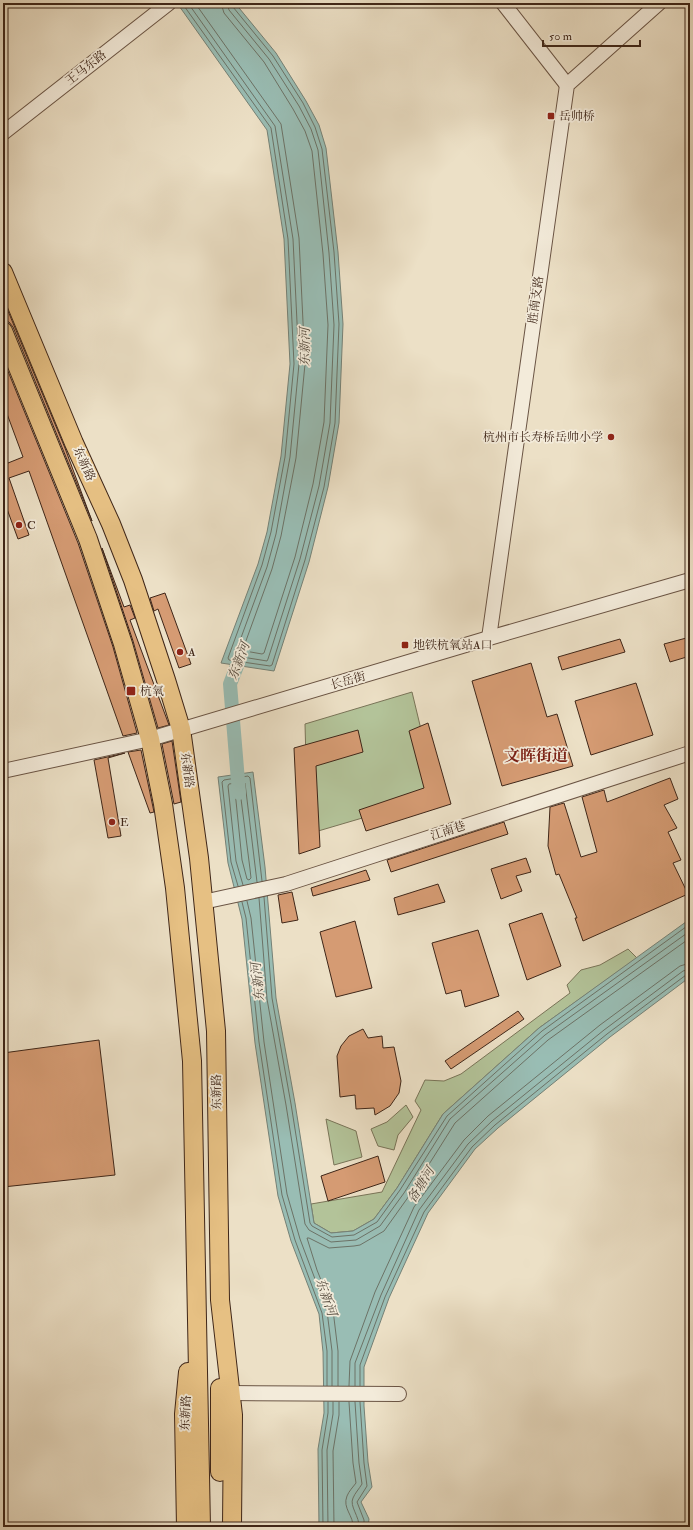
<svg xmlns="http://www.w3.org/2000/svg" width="693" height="1530" font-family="'IM FELL Double Pica','Noto Serif SC',serif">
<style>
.green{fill:#b3c399;stroke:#797458}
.water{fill:#99bdb4;stroke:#758176}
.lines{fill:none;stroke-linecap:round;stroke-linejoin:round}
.shore{stroke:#6c7266;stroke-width:1}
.canal{stroke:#99bdb4;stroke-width:14}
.building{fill:#d59b73;stroke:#3f2618}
.minor-casing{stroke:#6a5444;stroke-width:16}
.major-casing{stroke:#3f2618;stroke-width:20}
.minor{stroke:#f3ebda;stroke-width:14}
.major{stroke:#e6c083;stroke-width:18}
.poi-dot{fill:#8f2418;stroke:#f3ebda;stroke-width:1.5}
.labels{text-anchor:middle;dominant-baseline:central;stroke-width:3.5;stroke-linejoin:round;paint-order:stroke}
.street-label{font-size:12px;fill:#3f2618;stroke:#f3ebda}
.poi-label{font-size:12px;fill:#3f2618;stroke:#f3ebda;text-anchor:start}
.water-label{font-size:13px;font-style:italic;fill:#564c3f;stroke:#f3ebda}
.district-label{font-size:16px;font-weight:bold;fill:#7a1f14;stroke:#f3ebda}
</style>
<rect width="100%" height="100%" fill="#ece0c6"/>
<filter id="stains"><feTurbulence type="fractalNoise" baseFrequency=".005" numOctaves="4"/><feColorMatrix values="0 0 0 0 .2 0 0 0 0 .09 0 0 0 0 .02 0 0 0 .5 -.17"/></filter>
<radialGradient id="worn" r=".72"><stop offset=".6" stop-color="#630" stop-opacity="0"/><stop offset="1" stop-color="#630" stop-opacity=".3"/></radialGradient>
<g class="green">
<polygon points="412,692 437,796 308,834 305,724"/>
<polygon points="628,949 637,958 539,1028 443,1114 397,1188 374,1219 353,1231 331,1233 314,1223 311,1204 382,1192 421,1110 415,1101 425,1080 444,1081 461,1074 570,993 567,985 581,970 600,965"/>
<polygon points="406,1105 413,1117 398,1135 394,1150 378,1146 371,1129 387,1122"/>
<polygon points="326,1119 356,1131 362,1157 334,1165"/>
</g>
<g class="water">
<polygon points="177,3 235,3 276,53 306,101 319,125 326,148 338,252 343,324 339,423 328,487 309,562 274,671 221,663 258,564 267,532 281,456 290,364 284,239 267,130"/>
<polygon points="253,772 265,867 276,998 295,1103 314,1223 331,1233 353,1231 374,1219 397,1188 443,1114 539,1028 690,919 690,977 610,1037 498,1128 475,1149 428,1213 389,1298 364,1367 364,1406 368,1462 372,1487 361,1502 369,1519 368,1527 319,1527 318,1449 324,1413 323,1352 319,1314 291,1241 278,1196 255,1043 242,919 228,863 218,777"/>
</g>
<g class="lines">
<g class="shore">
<polyline points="182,3 271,128 288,239 294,364 285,457 271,532 262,565 228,658 229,660 270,666 272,665 305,560 324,487 335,423 339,324 334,252 322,149 315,127 303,103 273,56 233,7 232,3"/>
<polyline points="188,3 275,126 293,239 299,364 290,457 276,534 267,567 235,654 236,656 267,661 268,659 300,559 319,486 330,423 334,325 329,253 318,150 311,129 299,106 269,59 229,10 227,3"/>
<polyline points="195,3 281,124 299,238 305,364 296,458 281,536 272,569 243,649 245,651 262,654 264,653 295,557 313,484 324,422 328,325 323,254 312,151 305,131 293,109 264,62 224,13 221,3"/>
<polygon points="236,789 239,789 240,791 250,869 251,878 249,880 247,879 242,860 235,791"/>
<polyline points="243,885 236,861 228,786 229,784 243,782 245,783 257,882"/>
<polyline points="238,886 231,862 222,782 224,780 248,776 250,778 262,881"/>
<polyline points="264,897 272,998 291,1104 310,1223 312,1226 332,1237 354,1235 377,1222 400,1190 447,1116 542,1031 690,924"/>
<polyline points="259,898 267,999 286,1105 305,1224 309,1230 331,1242 356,1240 380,1226 404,1193 450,1119 545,1035 690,931"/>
<polyline points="247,901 251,918 264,1042 287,1194 300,1239 327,1311 332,1351 332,1386"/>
<polyline points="242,902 246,918 259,1042 282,1195 295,1240 322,1313 327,1351 327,1386"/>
<polyline points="338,1386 338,1351 333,1310 317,1270 307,1238 309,1238 329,1248 354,1246 360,1245 384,1231 409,1196 455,1123 548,1040 690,938"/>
<polyline points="349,1386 350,1361 375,1292 414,1207 464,1140 488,1116 600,1025 680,966 690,963"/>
<polyline points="355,1386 355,1363 381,1295 419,1210 468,1144 492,1121 604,1030 683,971 690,969"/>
<polyline points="360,1386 360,1365 385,1297 424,1212 472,1147 495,1125 607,1034 686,975 690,974"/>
<path d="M349,1402L353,1463L356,1483C353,1487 349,1491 347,1496C342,1508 354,1516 353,1527"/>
<path d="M355,1402L359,1463L362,1484C359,1489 355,1493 353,1498C349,1506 360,1517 359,1527"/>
<polyline points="360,1402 364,1463 367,1486 357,1502 364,1520 364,1527"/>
<polyline points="323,1527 322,1450 328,1413 328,1402"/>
<polyline points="328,1527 327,1450 333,1414 333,1402"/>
<polyline points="334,1527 333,1451 339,1415 339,1402"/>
</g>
<polyline class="canal" points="239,793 230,684 244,648"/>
</g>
<g class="building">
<polygon points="3,299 65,448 92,521 13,327 9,322 3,321"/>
<polygon points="3,359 78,543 113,647 137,733 123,736 29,471 9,478 29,535 18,539 3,498 3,465 23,457 3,403"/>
<polygon points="102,548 124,607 130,605 135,618 130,620 169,725 158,728 133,641"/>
<polygon points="165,593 191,664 179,668 158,609 154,611 150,598"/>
<polygon points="690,637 690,656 670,662 664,644"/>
<polygon points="620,639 625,652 562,670 558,657"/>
<polygon points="531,663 547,717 557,714 573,766 502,786 472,681"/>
<polygon points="636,683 653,735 591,755 575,701"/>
<polygon points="428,723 451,804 366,831 359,810 424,788 409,731"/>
<polygon points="358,730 363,752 316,766 320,847 299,854 294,748"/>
<polygon points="172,741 181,802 174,804 162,744"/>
<polygon points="141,750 154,812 150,813 128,752"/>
<polygon points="125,753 108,758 121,836 108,838 94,760"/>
<polygon points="670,778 678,799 664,805 677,828 668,832 681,860 673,863 688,894 583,941 575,918 577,918 559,874 556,875 548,846 550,807 564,803 581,857 597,852 582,797 604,790 607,802"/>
<polygon points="504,822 508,834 391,872 387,860"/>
<polygon points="526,858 531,872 516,876 522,891 501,899 491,869"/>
<polygon points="366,870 370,880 313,896 311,888"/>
<polygon points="438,884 445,902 398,915 394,898"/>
<polygon points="292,892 298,920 282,923 278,895"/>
<polygon points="542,913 561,966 527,980 509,924"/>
<polygon points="355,921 372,988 336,997 320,932"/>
<polygon points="478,930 499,996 465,1007 461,990 446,994 432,943"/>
<polygon points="518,1011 524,1019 451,1069 445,1061"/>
<polygon points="363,1029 368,1038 382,1036 383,1048 394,1047 401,1081 399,1093 390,1106 375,1115 374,1108 356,1109 355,1095 340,1097 337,1056 341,1046 349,1036"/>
<polygon points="99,1040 115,1175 3,1187 3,1053"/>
<polygon points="378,1156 385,1182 328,1201 321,1176"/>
</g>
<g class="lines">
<defs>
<g id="minor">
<polyline points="503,3 567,85"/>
<polyline points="3,133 169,3"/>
<polyline points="489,638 567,85 659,3"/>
<polyline points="3,771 150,739 489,638 690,580"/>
<polyline points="203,902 286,884 690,753"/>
<polyline points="230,1393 399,1394"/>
</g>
<g id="major">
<polyline points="3,272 74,443 111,524 133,580 166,680 181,729 199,858 216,1031 220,1300 233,1415 232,1527"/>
<polyline points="3,331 88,539 123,644 150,739 163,804 175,888 192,1061 201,1527"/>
<polyline points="220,1388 220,1472"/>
<polyline points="186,1527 184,1414 188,1372"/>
</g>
</defs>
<use href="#minor" class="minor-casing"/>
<use href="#major" class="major-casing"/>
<use href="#minor" class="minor"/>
<use href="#major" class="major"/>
</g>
<g class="poi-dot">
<rect x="547" y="112" width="8" height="8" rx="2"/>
<circle cx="611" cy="437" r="4"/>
<circle cx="19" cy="525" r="4"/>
<rect x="401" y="641" width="8" height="8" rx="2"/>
<circle cx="180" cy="652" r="4"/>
<rect x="126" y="686" width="10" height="10" rx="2"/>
<circle cx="112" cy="822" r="4"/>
</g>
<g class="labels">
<g class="street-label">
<text transform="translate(86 68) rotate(-38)">王马东路</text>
<text transform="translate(536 300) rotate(-82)">胜南支路</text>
<text transform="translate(84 464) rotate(66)">东新路</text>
<text transform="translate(348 681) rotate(-16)">长岳街</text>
<text transform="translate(187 770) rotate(82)">东新路</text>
<text transform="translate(448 831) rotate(-18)">江南巷</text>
<text transform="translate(217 1092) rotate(-91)">东新路</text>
<text transform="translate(186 1413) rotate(-88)">东新路</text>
</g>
<g class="poi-label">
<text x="559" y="116">岳帅桥</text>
<text x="603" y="437" text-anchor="end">杭州市长寿桥岳帅小学</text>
<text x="27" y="525">C</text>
<text x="413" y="645">地铁杭氧站A口</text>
<text x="188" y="652">A</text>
<text x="140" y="691">杭氧</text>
<text x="120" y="822">E</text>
</g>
<g class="water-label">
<text transform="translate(305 347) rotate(-90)">东新河</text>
<text transform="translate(239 661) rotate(-69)">东新河</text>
<text transform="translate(258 982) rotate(-96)">东新河</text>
<text transform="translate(421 1185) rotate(-58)">备塘河</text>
<text transform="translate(326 1297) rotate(71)">东新河</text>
</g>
<g class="district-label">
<text x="536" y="756">文晖街道</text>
</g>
</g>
<rect width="693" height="1530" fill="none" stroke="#ece0c6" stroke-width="16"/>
<rect x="4" y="4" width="685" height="1522" fill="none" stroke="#3f2618" stroke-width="2"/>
<rect x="8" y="8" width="677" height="1514" fill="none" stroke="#3f2618"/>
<path d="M543 40v6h97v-6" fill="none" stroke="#3f2618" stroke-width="2"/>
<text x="549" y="40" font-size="12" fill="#3f2618" stroke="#f3ebda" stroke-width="3" paint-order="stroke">50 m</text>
<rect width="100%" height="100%" filter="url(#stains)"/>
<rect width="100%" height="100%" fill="url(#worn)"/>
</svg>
